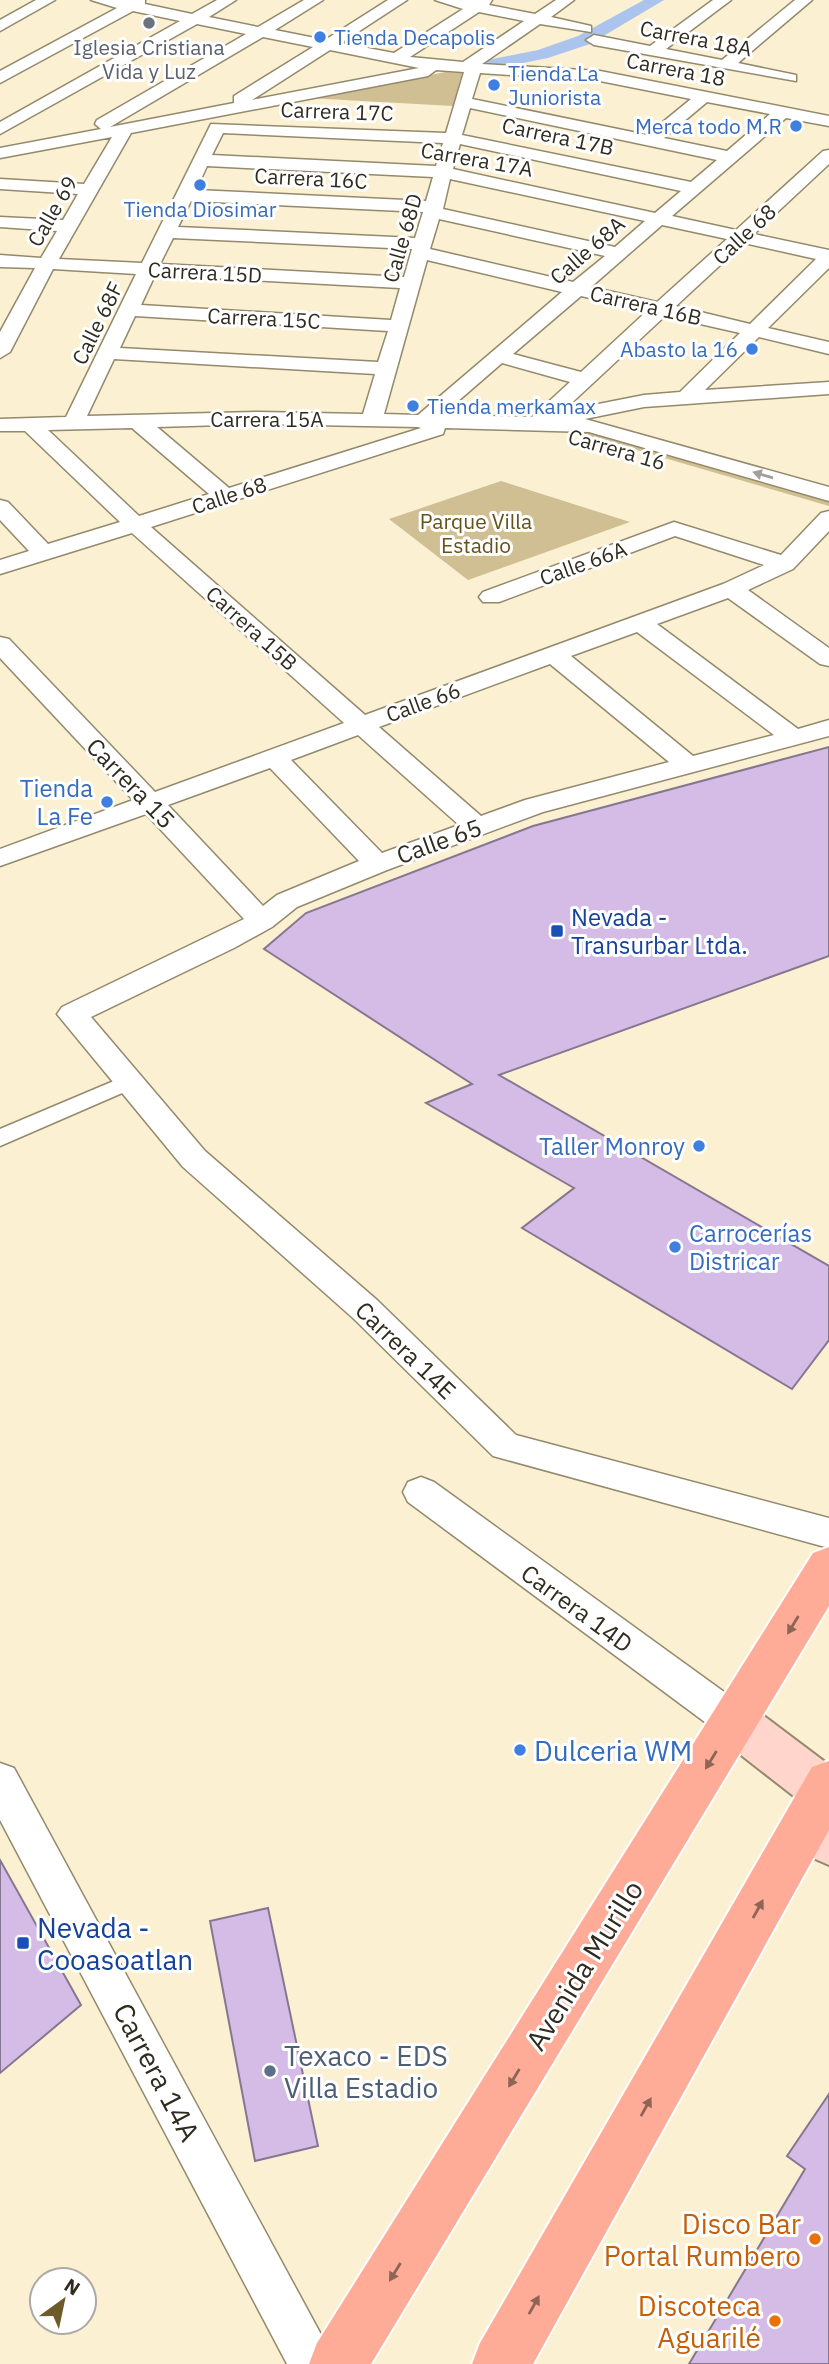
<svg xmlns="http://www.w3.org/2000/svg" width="829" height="2364" font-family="'IBM Plex Sans',sans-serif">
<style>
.green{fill:#cfbf92}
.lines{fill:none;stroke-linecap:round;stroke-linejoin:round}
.canal{fill:#abc4ed;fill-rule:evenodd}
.building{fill:#d4bce6;stroke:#867791;stroke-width:2}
.pedestrian-casing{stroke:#93896c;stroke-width:3}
.minor-casing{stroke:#93896c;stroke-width:3}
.secondary-casing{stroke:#93896c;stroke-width:4}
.primary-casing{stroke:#fff;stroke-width:4}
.pedestrian{fill:#fff;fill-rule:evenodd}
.minor{fill:#fff;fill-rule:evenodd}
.secondary{fill:#ffd5cc;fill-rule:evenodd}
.primary{fill:#feab98;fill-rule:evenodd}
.oneway{fill:#a1a09a}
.oneway2{fill:#8c6555}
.worship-dot{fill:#6b7280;stroke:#fff;stroke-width:2.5}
.shop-dot{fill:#3f7fe0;stroke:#fff;stroke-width:2.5}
.transit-dot{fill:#1a4fb4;stroke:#fff;stroke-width:2.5}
.service-dot{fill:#5c6f8a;stroke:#fff;stroke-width:2.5}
.food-dot{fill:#e8710a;stroke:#fff;stroke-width:2.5}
.labels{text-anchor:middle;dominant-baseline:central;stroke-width:6;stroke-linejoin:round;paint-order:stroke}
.far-shop-label{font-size:21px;fill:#366cbe;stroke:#fff;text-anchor:start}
.far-street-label{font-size:21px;fill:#2f2b1f;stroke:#fff}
.far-worship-label{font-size:21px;fill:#5b616d;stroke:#fff}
.far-park-label{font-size:21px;fill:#64521c;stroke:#fff}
.street-label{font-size:24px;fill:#2f2b1f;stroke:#fff}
.shop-label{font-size:24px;fill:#366cbe;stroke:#fff;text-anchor:end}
.transit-label{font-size:24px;fill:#164399;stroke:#fff;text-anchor:start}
.near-shop-label{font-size:28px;fill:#366cbe;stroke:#fff;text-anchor:start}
.near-transit-label{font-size:28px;fill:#164399;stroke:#fff;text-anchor:start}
.near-street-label{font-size:28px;fill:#2f2b1f;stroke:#fff}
.near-service-label{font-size:28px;fill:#4e5e75;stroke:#fff;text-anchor:start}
.near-food-label{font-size:28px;fill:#c56008;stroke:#fff;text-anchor:end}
</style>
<rect width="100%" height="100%" fill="#fbf0d1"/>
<g class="green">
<polygon points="446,72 462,73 453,106 308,98"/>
<polygon points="586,430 829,502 829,506 582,434"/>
<polygon points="501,481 630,522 468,580 389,519"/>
</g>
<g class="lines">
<polygon class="canal" points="644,0 664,0 590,44 548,58 473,73 464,68 467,64 538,50 578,36"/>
</g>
<g class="building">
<polygon points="829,747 829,956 499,1075 829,1266 829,1340 792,1389 522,1228 574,1188 426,1103 472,1084 264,949 306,913 533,826"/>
<polygon points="0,1860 81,2005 0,2073"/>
<polygon points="268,1908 318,2146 255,2161 210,1921"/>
<polygon points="829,2094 829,2364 689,2364 805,2169 787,2156"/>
</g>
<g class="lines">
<defs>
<polygon id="pedestrian" points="128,1075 136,1077 139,1082 136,1087 0,1146 0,1129"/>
<g id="minor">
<polygon points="36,0 55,0 0,31 0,20"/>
<path d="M91,0H145V4L192,14L217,0H236L209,17L258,27L304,0H323L275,30L325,40L388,0H407L341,43L394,53L463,9L435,0H492L489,5L535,14L556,0H574L551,17L591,26V32L540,24L482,64L600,71L829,116V126L786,118L672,216L736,230L823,151L829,150V164L754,234L829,250V268L768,328L829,342V354L759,337L705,390L829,382V394L644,407L585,419L829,487V501L589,432L445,428L443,434L151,527L365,715L723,584L764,565L675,536L499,602H483L479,597L483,592L674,522L781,555L821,513L829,511V531L793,569L748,590L829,648V666L820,664L728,598L657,624L798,729L829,720V736L543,812L387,870L297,907L272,927L234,948L91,1017L205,1151L377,1300L516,1435L829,1518V1548L493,1456L353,1318L183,1167L57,1014L62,1007L244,919L146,814L0,866V849L133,800L0,658V637L9,639L155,792L344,723L132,533L0,574V560L29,551L0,520V500L8,502L48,544L120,522L25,431H0V419L66,417L136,274L53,269L10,352L0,358V332L35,268L0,267V255L41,258L57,231L0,227V217L63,220L78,194L0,189V179L84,184L112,137L0,158V148L101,129L95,124L97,120L246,34L197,24L0,134V122L180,21L133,11L0,83V71L117,8ZM479,12L524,21L463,62L410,57ZM263,37L313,47L234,96V103L110,127ZM330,50L419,68L252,100ZM436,70L464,72L446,133L211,124L142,263L59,259L131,133L428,76ZM480,73L600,81L691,99L647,135L472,99ZM707,102L770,114L727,151L664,138ZM470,108L717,160L691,182L462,135ZM223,133L443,143L436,166L212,155ZM460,144L681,191L655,213L453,169ZM207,166L433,177L426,201L196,190ZM450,179L645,221L615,247L443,209ZM191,201L423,212L415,238L178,227ZM439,219L605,256L573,282L430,249ZM662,225L727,239L657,302L591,287ZM173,238L412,249L404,277L160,264ZM744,243L816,259L750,324L676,306ZM427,260L562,292L418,415L384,414ZM155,275L400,288L391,320L141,305ZM581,296L647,311L581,372L513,354ZM135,316L388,331L378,362L120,348ZM665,316L740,333L680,392L644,395L563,411ZM114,359L375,374L363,414L259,412L87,416ZM502,363L570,382L532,417L442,415ZM259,424L418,427L421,428L229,488L157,427ZM132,428L209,494L139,516L48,430ZM637,632L774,735L693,756L571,656ZM550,664L669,762L525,800L481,816L379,727ZM358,735L459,825L382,853L291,760ZM270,768L359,861L277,895L263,906L168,805Z"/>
<polygon points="713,0 731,0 666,49 722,60 795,0 812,0 738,63 796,75 796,81 594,45 586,40 594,35 650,46"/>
<polygon points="421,1477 434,1482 749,1710 754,1722 749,1734 735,1739 721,1734 408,1502 403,1492 408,1482"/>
<polygon points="0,1763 14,1768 337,2364 287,2364 0,1820"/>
</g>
<polygon id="secondary" points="735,1701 752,1707 829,1765 829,1865 806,1855 799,1839 800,1801 718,1737 711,1722 718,1707"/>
<g id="primary">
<polygon points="829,1547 829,1606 371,2364 309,2364 317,2343 813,1553"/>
<polygon points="829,1761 829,1830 533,2364 472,2364 480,2343 812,1767"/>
</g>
</defs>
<use href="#pedestrian" class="pedestrian-casing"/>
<use href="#minor" class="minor-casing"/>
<use href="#secondary" class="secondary-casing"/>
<use href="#primary" class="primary-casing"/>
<use href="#pedestrian" class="pedestrian"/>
<use href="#minor" class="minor"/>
<use href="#secondary" class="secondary"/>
<use href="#primary" class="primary"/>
</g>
<defs><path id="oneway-solid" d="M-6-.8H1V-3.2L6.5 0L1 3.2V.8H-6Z" transform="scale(1.75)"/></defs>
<use class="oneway" href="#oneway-solid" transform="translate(763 475) rotate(-164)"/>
<g class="oneway2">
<use href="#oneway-solid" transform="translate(793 1625) rotate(121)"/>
<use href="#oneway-solid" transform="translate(711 1760) rotate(122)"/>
<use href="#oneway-solid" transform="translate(758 1909) rotate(-61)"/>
<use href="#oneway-solid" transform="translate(514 2078) rotate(121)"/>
<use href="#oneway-solid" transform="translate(646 2107) rotate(-61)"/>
<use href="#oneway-solid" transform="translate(395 2272) rotate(122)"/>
<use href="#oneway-solid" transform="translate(534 2305) rotate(-61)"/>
</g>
<circle class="worship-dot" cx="149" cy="23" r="7"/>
<g class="shop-dot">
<circle cx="320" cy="37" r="7"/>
<circle cx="494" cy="85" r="7"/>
<circle cx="796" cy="126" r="7"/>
<circle cx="200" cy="185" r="7"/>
<circle cx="752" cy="349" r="7"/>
<circle cx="413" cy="406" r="7"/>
<circle cx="107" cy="802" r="7"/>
<circle cx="699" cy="1146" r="7"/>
<circle cx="675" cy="1247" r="7"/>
<circle cx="520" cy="1750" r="7"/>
</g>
<g class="transit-dot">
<rect x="550" y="924" width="14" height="14" rx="3.5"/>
<rect x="16" y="1936" width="14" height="14" rx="3.5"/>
</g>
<circle class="service-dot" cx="270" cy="2071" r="7"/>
<g class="food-dot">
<circle cx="815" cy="2239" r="7"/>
<circle cx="775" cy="2321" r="7"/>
</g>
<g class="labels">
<g class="far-shop-label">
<text x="334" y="37">Tienda Decapolis</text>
<text x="508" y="73">Tienda La<tspan x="508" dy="24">Juniorista</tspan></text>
<text x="782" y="126" text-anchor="end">Merca todo M.R</text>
<text x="200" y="209" text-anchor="middle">Tienda Diosimar</text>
<text x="738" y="349" text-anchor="end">Abasto la 16</text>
<text x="427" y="406">Tienda merkamax</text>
</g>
<g class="far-street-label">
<text transform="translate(696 38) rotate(11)">Carrera 18A</text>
<text transform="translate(676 69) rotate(11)">Carrera 18</text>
<text transform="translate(337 111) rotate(2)">Carrera 17C</text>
<text transform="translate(558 136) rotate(12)">Carrera 17B</text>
<text transform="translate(477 159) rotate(10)">Carrera 17A</text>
<text transform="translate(311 178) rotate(3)">Carrera 16C</text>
<text transform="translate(52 211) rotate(-60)">Calle 69</text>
<text transform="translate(744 234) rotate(-43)">Calle 68</text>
<text transform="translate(402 238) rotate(-74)">Calle 68D</text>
<text transform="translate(587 250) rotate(-41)">Calle 68A</text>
<text transform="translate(205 272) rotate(3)">Carrera 15D</text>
<text transform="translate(646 305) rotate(13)">Carrera 16B</text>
<text transform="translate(264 318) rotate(3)">Carrera 15C</text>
<text transform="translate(97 323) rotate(-64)">Calle 68F</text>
<text x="267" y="419">Carrera 15A</text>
<text transform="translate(617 449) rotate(16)">Carrera 16</text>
<text transform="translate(229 495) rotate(-18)">Calle 68</text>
<text transform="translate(583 563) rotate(-20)">Calle 66A</text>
<text transform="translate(252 628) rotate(42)">Carrera 15B</text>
<text transform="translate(423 702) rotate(-20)">Calle 66</text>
</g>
<g class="far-worship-label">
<text x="149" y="47">Iglesia Cristiana<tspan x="149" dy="24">Vida y Luz</tspan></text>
</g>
<g class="far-park-label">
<text x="476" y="521">Parque Villa<tspan x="476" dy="24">Estadio</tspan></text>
</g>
<g class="street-label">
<text transform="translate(131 783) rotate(46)">Carrera 15</text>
<text transform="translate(439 841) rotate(-20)">Calle 65</text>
<text transform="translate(406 1350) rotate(44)">Carrera 14E</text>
<text transform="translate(577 1608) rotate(36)">Carrera 14D</text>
</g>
<g class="shop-label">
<text x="93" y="788">Tienda<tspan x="93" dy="28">La Fe</tspan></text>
<text x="685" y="1146">Taller Monroy</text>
<text x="689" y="1233" text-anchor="start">Carrocerías<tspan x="689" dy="28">Districar</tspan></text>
</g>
<g class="transit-label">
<text x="571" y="917">Nevada -<tspan x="571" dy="28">Transurbar Ltda.</tspan></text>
</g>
<g class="near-shop-label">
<text x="534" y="1750">Dulceria WM</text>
</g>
<g class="near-transit-label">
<text x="37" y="1927">Nevada -<tspan x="37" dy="32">Cooasoatlan</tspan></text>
</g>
<g class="near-street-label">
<text transform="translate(584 1965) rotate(-58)">Avenida Murillo</text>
<text transform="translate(157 2072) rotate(62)">Carrera 14A</text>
</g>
<g class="near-service-label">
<text x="284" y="2055">Texaco - EDS<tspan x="284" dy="32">Villa Estadio</tspan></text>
</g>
<g class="near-food-label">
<text x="801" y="2223">Disco Bar<tspan x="801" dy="32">Portal Rumbero</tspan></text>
<text x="761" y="2305">Discoteca<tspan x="761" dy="32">Aguarilé</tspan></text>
</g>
</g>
<g transform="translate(63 2301) rotate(33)"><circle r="33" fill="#ffffff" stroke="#acaaa5" stroke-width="2"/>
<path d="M0-5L12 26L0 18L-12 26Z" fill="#6f5b2a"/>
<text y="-10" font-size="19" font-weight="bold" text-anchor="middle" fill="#2f2b1f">N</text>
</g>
</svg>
